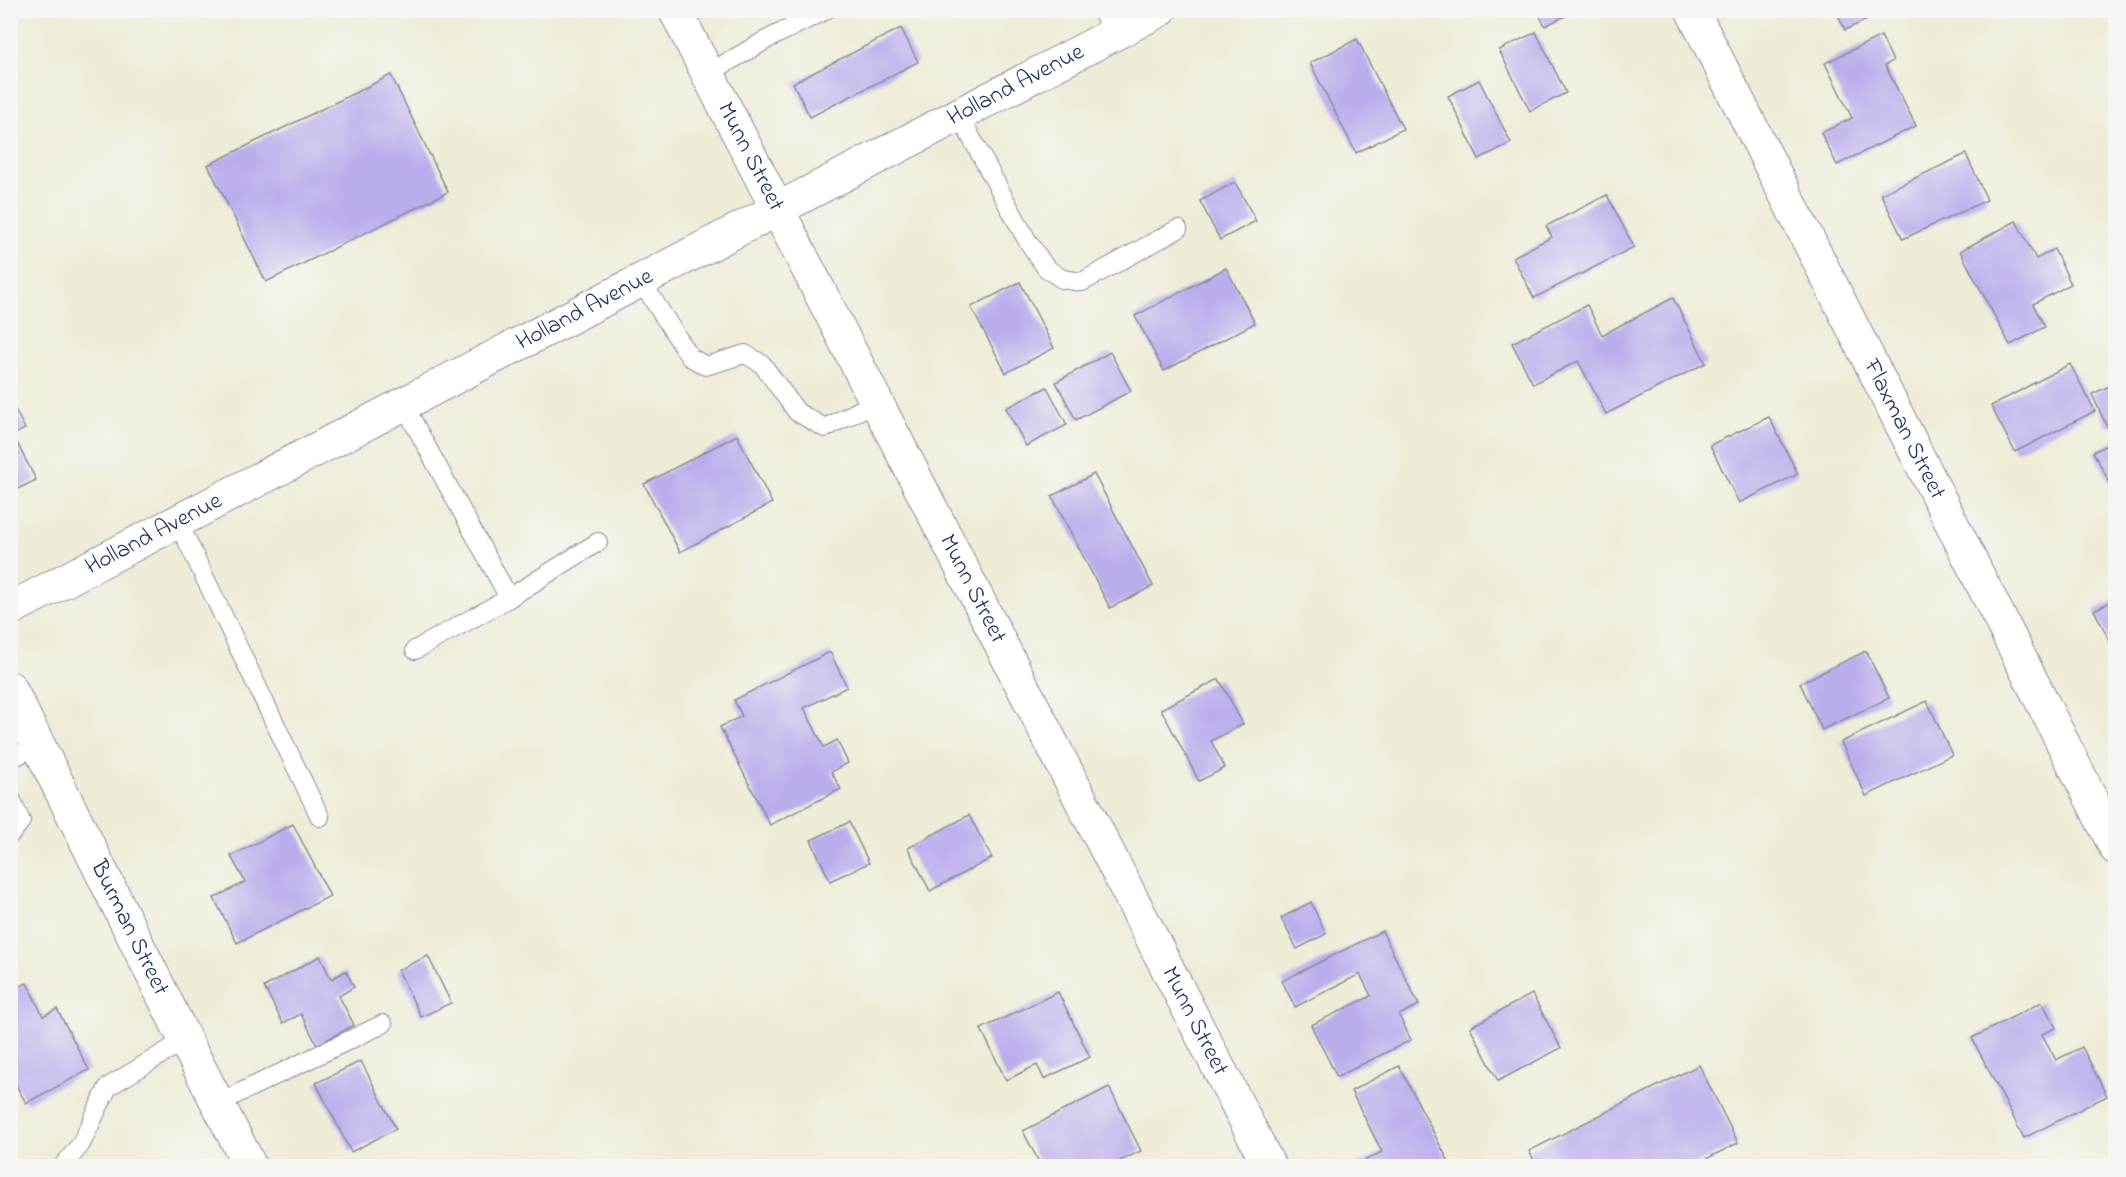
<svg xmlns="http://www.w3.org/2000/svg" width="2126" height="1177" font-family="'Indie Flower',sans-serif">
<style>
.building{fill:#bbacec}
.lines{fill:none;stroke-linecap:round;stroke-linejoin:round}
.service-casing{stroke:#848d9a;stroke-width:20}
.minor-casing{stroke:#848d9a;stroke-width:35}
.secondary-casing{stroke:#848d9a;stroke-width:35}
.service{stroke:#fff;stroke-width:18}
.minor{stroke:#fff;stroke-width:33}
.secondary{stroke:#fff;stroke-width:33}
.labels{text-anchor:middle;dominant-baseline:central;stroke-width:4.5;stroke-linejoin:round;paint-order:stroke}
.street-label{font-size:24px;fill:#1b2f5e;stroke:#f6f6f2}
</style>
<rect width="100%" height="100%" fill="#f6f6f2"/>
<filter id="ink" filterUnits="userSpaceOnUse"><feTurbulence type="fractalNoise" baseFrequency=".0167" numOctaves="2"/><feDisplacementMap in="SourceGraphic" scale="12" xChannelSelector="R" yChannelSelector="G"/><feConvolveMatrix kernelMatrix="1 2 1 2 8 2 1 2 1" color-interpolation-filters="sRGB"/></filter>
<filter id="wash" filterUnits="userSpaceOnUse"><feTurbulence type="fractalNoise" baseFrequency=".008" numOctaves="4" result="noise"/><feDisplacementMap in="SourceGraphic" scale="24" xChannelSelector="R" yChannelSelector="G"/><feGaussianBlur stdDeviation="1.35" result="paint"/><feColorMatrix in="noise" values="0 0 0 0 0 0 0 0 0 0 0 0 0 0 0 0 0 1.4 0 .05"/><feComposite in="paint" operator="in"/></filter>
<g filter="url(#wash)">
<rect width="100%" height="100%" fill="#eeebd6"/>
<g id="blocks">
<g class="building">
<polygon points="1537,10 1577,10 1545,26"/>
<polygon points="1836,10 1888,10 1845,30"/>
<polygon points="901,28 918,62 810,117 793,83"/>
<polygon points="1536,32 1566,93 1530,111 1499,50"/>
<polygon points="1881,36 1893,61 1885,65 1916,126 1837,165 1821,133 1852,118 1825,63"/>
<polygon points="1357,39 1403,129 1356,153 1310,63"/>
<polygon points="391,75 448,192 266,282 208,165"/>
<polygon points="1479,80 1511,143 1479,159 1448,96"/>
<polygon points="1966,154 1987,200 1903,239 1881,194"/>
<polygon points="1235,182 1256,221 1220,240 1200,201"/>
<polygon points="1607,195 1634,247 1534,298 1513,257 1552,237 1546,226"/>
<polygon points="2016,221 2036,259 2054,249 2071,284 2033,304 2045,327 2010,345 1960,251"/>
<polygon points="1226,268 1255,323 1164,371 1135,316"/>
<polygon points="1020,282 1054,348 1006,373 971,307"/>
<polygon points="1673,298 1706,363 1606,414 1578,361 1533,384 1512,343 1587,305 1602,335"/>
<polygon points="1110,352 1131,391 1076,420 1056,382"/>
<polygon points="2070,364 2095,411 2015,452 1991,406"/>
<polygon points="2116,383 2116,423 2107,427 2092,394"/>
<polygon points="1047,387 1067,425 1026,446 1006,408"/>
<polygon points="10,400 25,429 13,435 36,480 10,493"/>
<polygon points="1769,417 1798,474 1739,503 1710,445"/>
<polygon points="737,435 772,503 680,552 644,484"/>
<polygon points="2116,440 2116,494 2093,452"/>
<polygon points="1094,474 1153,586 1110,608 1052,496"/>
<polygon points="2116,599 2116,653 2094,610"/>
<polygon points="1866,651 1889,698 1822,730 1800,683"/>
<polygon points="830,652 847,687 804,708 824,747 837,740 848,763 831,772 841,789 770,825 720,727 742,716 734,700"/>
<polygon points="1219,679 1243,724 1211,741 1225,768 1199,781 1161,709"/>
<polygon points="1927,701 1952,755 1866,796 1841,742"/>
<polygon points="969,815 992,858 930,891 908,848"/>
<polygon points="849,822 869,863 830,881 811,840"/>
<polygon points="293,824 330,896 237,943 214,898 245,882 231,856"/>
<polygon points="1311,902 1326,934 1297,949 1281,918"/>
<polygon points="1382,931 1419,1005 1399,1015 1411,1040 1337,1077 1311,1025 1371,996 1360,974 1295,1007 1282,981"/>
<polygon points="320,956 331,979 346,971 354,987 339,996 354,1025 317,1045 301,1014 283,1023 264,987"/>
<polygon points="428,956 451,1003 421,1017 398,970"/>
<polygon points="27,983 43,1016 57,1009 89,1070 26,1103 10,1074 10,991"/>
<polygon points="1058,992 1090,1057 1044,1079 1037,1065 1006,1080 981,1029"/>
<polygon points="1532,994 1561,1048 1498,1081 1470,1027"/>
<polygon points="2042,1002 2056,1028 2042,1034 2056,1060 2082,1047 2107,1096 2024,1138 1972,1038"/>
<polygon points="361,1061 396,1129 351,1152 316,1083"/>
<polygon points="1699,1065 1738,1143 1692,1166 1537,1166 1529,1151"/>
<polygon points="1399,1066 1451,1166 1353,1166 1382,1152 1351,1091"/>
<polygon points="1109,1087 1141,1151 1110,1166 1041,1166 1023,1131"/>
</g>
</g>
</g>
<g filter="url(#ink)">
<use href="#blocks" fill-opacity="0" stroke="#848d9a" stroke-width="1.5"/>
<g class="lines">
<defs>
<g id="service">
<polyline points="1101,10 1114,34"/>
<polyline points="707,74 766,40 826,10"/>
<polyline points="959,115 1027,240 1046,268 1062,279 1082,282 1178,229"/>
<polyline points="641,281 690,357 706,366 745,354 762,364 797,412 825,428 876,402"/>
<polyline points="404,405 509,598"/>
<polyline points="178,522 320,817"/>
<polyline points="415,650 509,598 598,542"/>
<polyline points="10,759 39,745"/>
<polyline points="10,796 21,821 10,835"/>
<polyline points="218,1103 383,1024"/>
<polyline points="63,1166 81,1144 108,1087 185,1040"/>
</g>
<g id="minor">
<path id="s1" d="M675,10L1269,1166"/>
<path id="s2" d="M1692,10L2116,848"/>
<path id="s3" d="M10,688L185,1040L250,1166"/>
</g>
<g id="secondary">
<path id="s4" d="M10,609L1160,10"/>
</g>
</defs>
<use href="#service" class="service-casing"/>
<use href="#minor" class="minor-casing"/>
<use href="#secondary" class="secondary-casing"/>
<use href="#service" class="service"/>
<use href="#minor" class="minor"/>
<use href="#secondary" class="secondary"/>
</g>
</g>
<g class="labels">
<g class="street-label">
<text stroke="none"><textPath href="#s4" startOffset="1134">Holland Avenue</textPath></text>
<text stroke="none"><textPath href="#s1" startOffset="165">Munn Street</textPath></text>
<text stroke="none"><textPath href="#s4" startOffset="648">Holland Avenue</textPath></text>
<text stroke="none"><textPath href="#s2" startOffset="470">Flaxman Street</textPath></text>
<text stroke="none"><textPath href="#s4" startOffset="162">Holland Avenue</textPath></text>
<text stroke="none"><textPath href="#s1" startOffset="651">Munn Street</textPath></text>
<text stroke="none"><textPath href="#s3" startOffset="268">Burman Street</textPath></text>
<text stroke="none"><textPath href="#s1" startOffset="1137">Munn Street</textPath></text>
</g>
</g>
<rect width="2126" height="1177" fill="none" stroke="#f6f6f2" stroke-width="36"/>
</svg>
